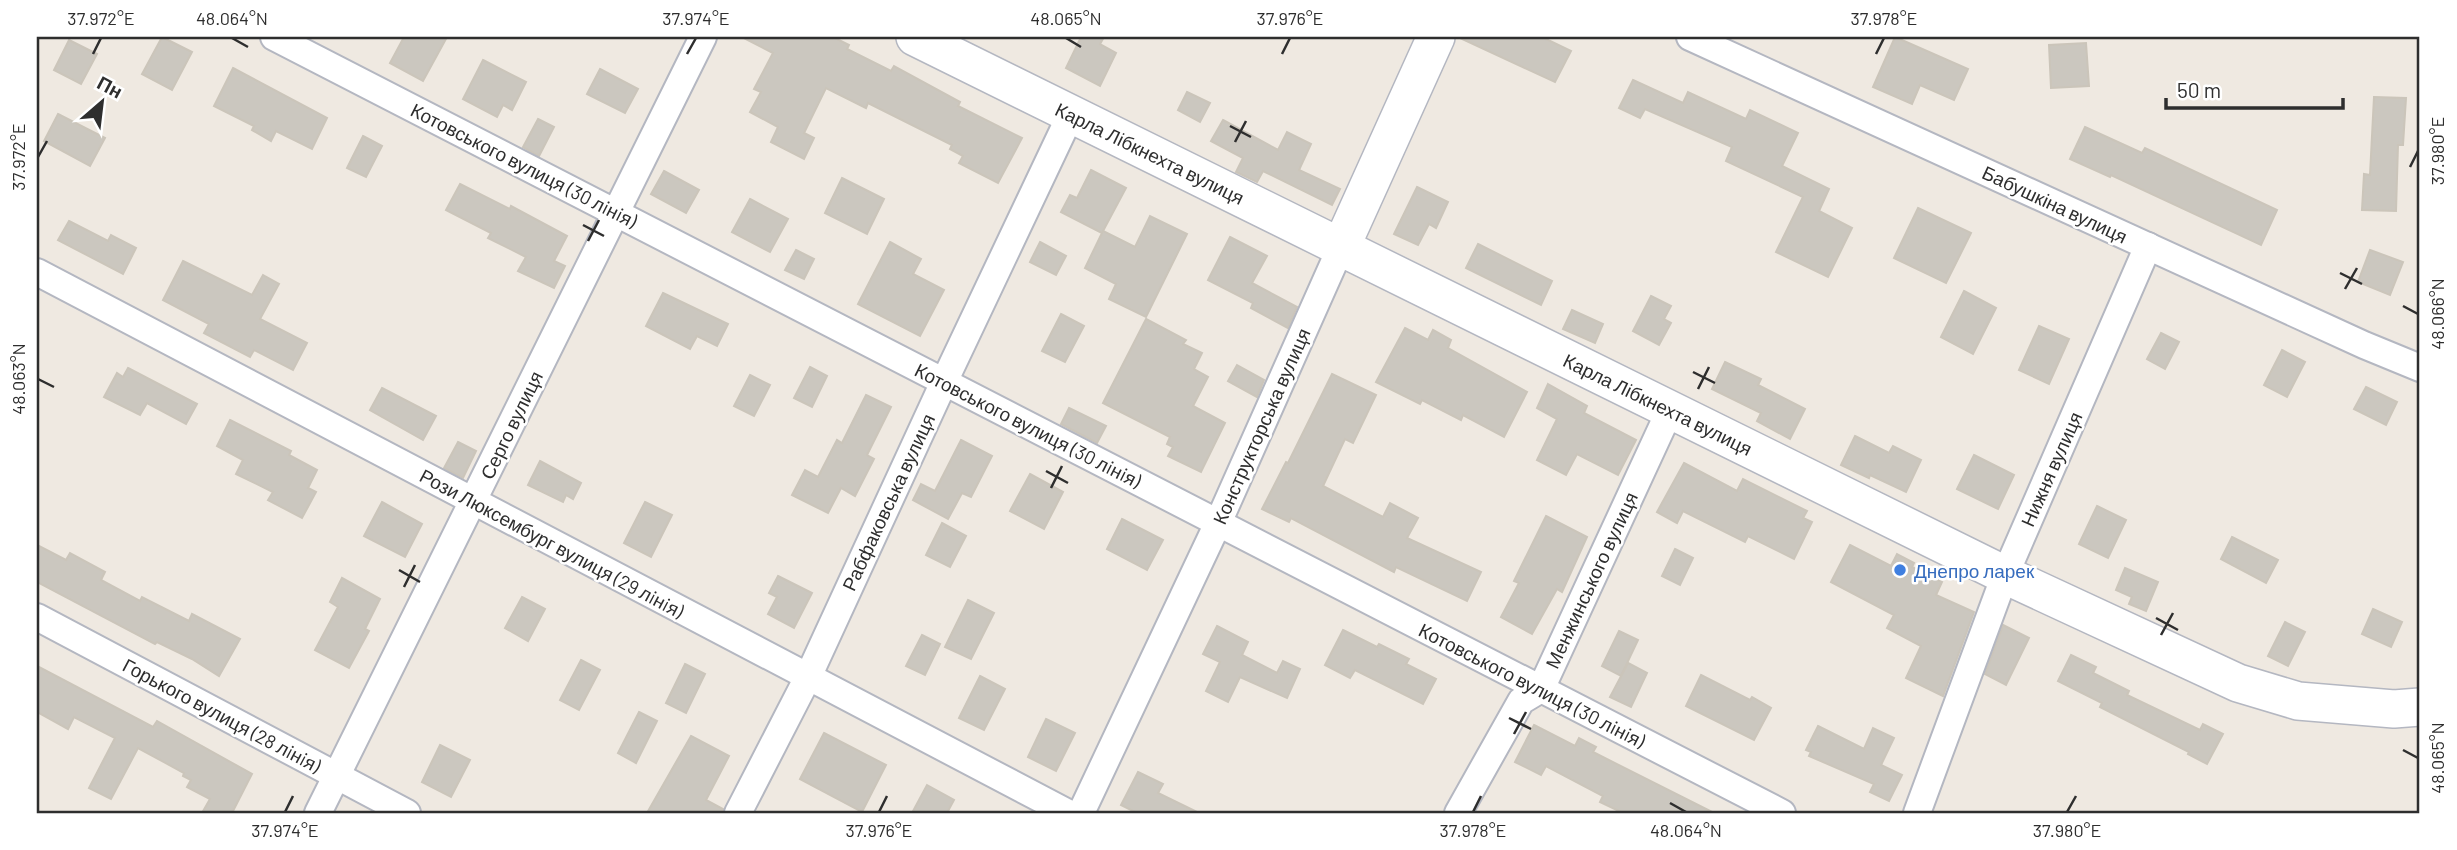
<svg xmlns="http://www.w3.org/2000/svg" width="2457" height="850" font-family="Barlow,sans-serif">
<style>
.building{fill:#cbc7bf;stroke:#cbc5ba;stroke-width:2}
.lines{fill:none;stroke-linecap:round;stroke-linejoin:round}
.street-casing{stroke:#b4b7c1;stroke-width:30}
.secondary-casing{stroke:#b4b7c1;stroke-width:40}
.street{stroke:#fff;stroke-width:26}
.secondary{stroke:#fff;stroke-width:37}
.ticks{fill:none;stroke:#2e2e2e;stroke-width:2.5}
.shop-dot{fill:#3f7fe0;stroke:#fff;stroke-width:2.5}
.labels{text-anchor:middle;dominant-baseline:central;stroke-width:5;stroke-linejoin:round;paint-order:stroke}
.street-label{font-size:19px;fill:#2e2e2e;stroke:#fff}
.shop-label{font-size:19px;fill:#366cbe;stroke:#fff;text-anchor:start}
.neatline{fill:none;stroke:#2e2e2e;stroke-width:2.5}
.ticks-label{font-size:18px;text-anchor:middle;fill:#2e2e2e}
</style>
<rect width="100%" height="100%" fill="#efe9e1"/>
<g class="building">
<polygon points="162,37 192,52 172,90 142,74"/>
<polygon points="404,37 447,37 423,81 390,63"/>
<polygon points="742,37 833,37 849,45 847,49 891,71 894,66 960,102 958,106 1022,138 998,183 959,163 963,156 950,149 952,145 868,103 866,108 826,88 804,133 814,138 804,159 771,142 778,127 750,112 761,92 754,89 773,53"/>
<polygon points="1081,37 1104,37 1100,44 1116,53 1100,86 1066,68"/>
<polygon points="1458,37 1542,37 1571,51 1555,82"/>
<polygon points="1895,37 1968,69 1954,100 1920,85 1912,104 1873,87"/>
<polygon points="69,40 97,54 81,84 54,70"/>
<polygon points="2086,43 2089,86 2051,88 2049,45"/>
<polygon points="483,60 526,82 512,110 503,105 497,117 463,99"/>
<polygon points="233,68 327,118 312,149 276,131 271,141 252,130 254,126 214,106"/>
<polygon points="600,69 638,89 625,113 587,94"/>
<polygon points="1633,80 1683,103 1688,92 1746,119 1750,110 1798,133 1782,166 1829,189 1819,211 1852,228 1828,277 1776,252 1803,197 1726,161 1732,147 1645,109 1640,118 1619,108"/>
<polygon points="1187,92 1210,103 1200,122 1178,110"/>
<polygon points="2374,97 2406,98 2403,145 2398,145 2396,211 2362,210 2364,174 2370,175"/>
<polygon points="58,114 105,138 90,166 44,141"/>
<polygon points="538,119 554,127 539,156 523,147"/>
<polygon points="1223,120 1278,150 1287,132 1311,144 1299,170 1340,189 1332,205 1263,171 1257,182 1236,172 1243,158 1211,141"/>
<polygon points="2085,127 2142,153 2145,148 2277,210 2261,245 2111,175 2110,177 2070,159"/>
<polygon points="363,136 382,146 366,177 347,168"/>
<polygon points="1091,170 1126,188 1103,231 1135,247 1150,216 1187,234 1146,317 1109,299 1116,284 1085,268 1102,233 1061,212 1070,195 1077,198"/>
<polygon points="664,171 699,190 686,213 651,194"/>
<polygon points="842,178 884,199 867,234 825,213"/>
<polygon points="460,184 510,209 511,206 567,236 554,261 565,266 554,288 518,271 526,257 488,238 491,233 446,210"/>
<polygon points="1417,187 1448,202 1436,228 1429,224 1418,245 1394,234"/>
<polygon points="750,199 788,219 770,252 732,232"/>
<polygon points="1918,208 1971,233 1946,283 1894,258"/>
<polygon points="69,221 108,241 111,235 136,248 123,274 58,240"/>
<polygon points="1230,237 1267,256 1252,283 1297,307 1288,328 1251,308 1253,303 1208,280"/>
<polygon points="890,242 921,259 913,274 944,290 920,336 858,304"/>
<polygon points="1040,242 1066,256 1056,275 1030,262"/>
<polygon points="1478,244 1552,281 1541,305 1466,268"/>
<polygon points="796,250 814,259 804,279 785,270"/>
<polygon points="2370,250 2403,262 2390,295 2358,282"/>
<polygon points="183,261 252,295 263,275 279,284 260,319 307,343 293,370 254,350 250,357 204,333 209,324 163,300"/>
<polygon points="1964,291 1996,308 1973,354 1941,337"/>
<polygon points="663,293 728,324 717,346 697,336 690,349 646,326"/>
<polygon points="1651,296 1671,306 1664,319 1671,323 1659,345 1633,331"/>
<polygon points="1572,310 1603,324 1595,343 1563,329"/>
<polygon points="1061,314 1084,326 1065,362 1042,351"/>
<polygon points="1146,319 1186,340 1183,344 1202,353 1194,369 1208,377 1193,406 1225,423 1201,472 1168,456 1173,447 1167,444 1170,437 1103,403"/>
<polygon points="2039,326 2069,339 2049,384 2019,370"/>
<polygon points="1405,328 1428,340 1433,330 1451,340 1448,348 1527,392 1504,437 1463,415 1461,420 1422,400 1420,404 1376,382"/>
<polygon points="2161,333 2179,342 2165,369 2147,359"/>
<polygon points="2282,350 2305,362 2287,397 2264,385"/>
<polygon points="1725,362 1761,379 1758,385 1805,409 1790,439 1757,421 1761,413 1712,389"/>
<polygon points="1237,365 1264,380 1257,397 1228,381"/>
<polygon points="810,367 827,376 812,407 794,398"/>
<polygon points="128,368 197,404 186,424 147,403 140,415 104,397 117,373 123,377"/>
<polygon points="1332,374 1376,395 1353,443 1345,439 1323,486 1383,517 1390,503 1418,518 1407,538 1481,572 1467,601 1396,567 1394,572 1291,518 1289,522 1262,509 1286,462 1288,463"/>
<polygon points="750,375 770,385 754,416 734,406"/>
<polygon points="1548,384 1587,406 1584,413 1636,440 1618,475 1577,454 1566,475 1537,460 1557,419 1537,408"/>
<polygon points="2366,387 2397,402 2386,425 2354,409"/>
<polygon points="382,388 436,416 423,440 370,410"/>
<polygon points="866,395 891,407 867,455 874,459 855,496 841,488 828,513 792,495 805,470 818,477 837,440 842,443"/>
<polygon points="1069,408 1106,426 1097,443 1061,424"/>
<polygon points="230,420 291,451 289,455 317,470 308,488 316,492 302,518 268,500 273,492 236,474 243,460 217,446"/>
<polygon points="1855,436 1889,453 1893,446 1921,460 1906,492 1870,475 1869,478 1841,465"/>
<polygon points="961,440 992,456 971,497 962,493 948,519 913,500 921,484 935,491"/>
<polygon points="458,442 476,451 463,478 444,468"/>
<polygon points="1974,455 2014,475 1998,509 1957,489"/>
<polygon points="540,461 581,483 573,499 566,495 563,502 528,485"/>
<polygon points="1684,463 1737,491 1743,479 1807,511 1803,518 1812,522 1794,559 1748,536 1745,542 1683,511 1677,523 1657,512"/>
<polygon points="1030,474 1063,492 1044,529 1010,511"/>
<polygon points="382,502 422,524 405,557 364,536"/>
<polygon points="645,502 672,515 651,557 624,543"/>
<polygon points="2097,506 2126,520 2108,558 2079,544"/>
<polygon points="1546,516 1587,537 1562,592 1557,589 1532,634 1501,617 1519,583 1514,581"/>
<polygon points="1122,519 1163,540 1147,570 1107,549"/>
<polygon points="942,523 966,536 950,567 926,555"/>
<polygon points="2232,537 2278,560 2266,583 2221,559"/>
<polygon points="37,545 66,560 70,553 105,572 101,580 140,601 142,597 189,621 192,614 240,639 219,676 192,659 157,642 155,644 37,582"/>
<polygon points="1850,545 1891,566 1897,554 1914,563 1912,567 1942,582 1936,595 1974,612 1943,696 1906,678 1921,646 1887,628 1894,615 1831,582"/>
<polygon points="1675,549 1693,558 1680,585 1662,576"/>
<polygon points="2125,568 2158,582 2146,611 2129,604 2132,597 2116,590"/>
<polygon points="778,576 812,593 794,628 768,614 777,597 769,593"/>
<polygon points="342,578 380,599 365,629 369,631 349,668 315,650 338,607 330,602"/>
<polygon points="522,597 545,609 528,641 505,628"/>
<polygon points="968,600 994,613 971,659 945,647"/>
<polygon points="2373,609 2402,622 2391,647 2362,634"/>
<polygon points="2285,622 2305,632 2288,666 2268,656"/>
<polygon points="2003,625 2029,638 2006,685 1985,674"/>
<polygon points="1217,626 1248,642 1242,655 1277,673 1283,661 1300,669 1287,698 1240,677 1228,702 1206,691 1220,662 1203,654"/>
<polygon points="1343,630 1377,647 1379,644 1409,659 1406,664 1436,679 1423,704 1355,670 1350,678 1325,665"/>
<polygon points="1619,631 1638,640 1621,676 1602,666"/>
<polygon points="922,635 940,644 925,675 906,666"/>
<polygon points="2071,655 2096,667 2093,673 2129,691 2127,695 2200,730 2203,724 2223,734 2207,764 2188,754 2189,752 2100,707 2102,703 2058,681"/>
<polygon points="581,660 600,670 579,710 560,700"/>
<polygon points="1628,663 1647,673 1631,707 1610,697"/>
<polygon points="685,664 705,674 686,713 666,703"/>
<polygon points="37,666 153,727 157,721 252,774 232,813 202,813 210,799 187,787 191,780 183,776 184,773 138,748 111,799 89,788 115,738 74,717 68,729 37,712"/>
<polygon points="1701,675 1750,700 1752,697 1771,708 1754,740 1686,706"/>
<polygon points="980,676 1005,689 984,730 959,718"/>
<polygon points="639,712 657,721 636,763 618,753"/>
<polygon points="1046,719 1075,733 1056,771 1028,757"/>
<polygon points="1534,725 1575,746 1579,738 1596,747 1593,752 1714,813 1623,813 1600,802 1603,796 1546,766 1541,775 1515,762"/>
<polygon points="1818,726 1864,749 1873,728 1894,738 1881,765 1902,775 1889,801 1870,792 1874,784 1809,756 1811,752 1806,750"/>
<polygon points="824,733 886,765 862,812 800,779"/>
<polygon points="691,736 729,756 706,800 723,809 722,813 647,813"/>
<polygon points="440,745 470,760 451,797 422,782"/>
<polygon points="1138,772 1163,784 1158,793 1199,813 1137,813 1121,805"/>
<polygon points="927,785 954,800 947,813 912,813"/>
</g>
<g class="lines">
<defs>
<g id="street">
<polyline points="274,37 1782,813"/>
<polyline points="1690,37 2364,345 2420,368"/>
<polyline points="37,272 1068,813"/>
<polyline points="37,617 407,813"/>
<polyline points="318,813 703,37"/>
<polyline points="738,813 808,677 944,382 1071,114"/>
<polyline points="1081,813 1218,523 1341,247"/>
<polyline points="1458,813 1521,701 1541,689 1670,410"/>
<polyline points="1917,813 2005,575 2148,246"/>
</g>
<g id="secondary">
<polyline points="915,37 2005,575 2238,683 2298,701 2394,709 2420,707"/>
<polyline points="1341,247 1436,37"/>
</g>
</defs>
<use href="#street" class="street-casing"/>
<use href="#secondary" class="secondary-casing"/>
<use href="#street" class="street"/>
<use href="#secondary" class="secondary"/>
</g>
<path class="ticks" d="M232,38L248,47M1066,38L1081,47M93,54L101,38M687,54L696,38M1282,54L1290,38M1876,54L1884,38M1230,126L1251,137M1235,142L1246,121M38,157L47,141M2410,167L2418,151M583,225L604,236M588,241L599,220M2340,273L2362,284M2345,289L2357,268M2403,306L2418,314M1693,372L1715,383M38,379L54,387M1698,389L1709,367M1046,471L1068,483M1051,488L1062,466M399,570L420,582M404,587L415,565M2156,618L2178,630M2161,635L2173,613M1509,718L1531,729M1514,734L1526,712M2403,750L2418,758M1670,803L1686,812M285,812L293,796M879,812L887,796M1473,812L1481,796M2067,812L2076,796"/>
<circle class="shop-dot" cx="1900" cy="570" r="7"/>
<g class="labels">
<g class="street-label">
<text transform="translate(1150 153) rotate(26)">Карла Лібкнехта вулиця</text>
<text transform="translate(524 165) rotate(27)">Котовського вулиця (30 лiнiя)</text>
<text transform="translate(2055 204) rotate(25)">Бабушкіна вулиця</text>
<text transform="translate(1658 404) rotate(26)">Карла Лібкнехта вулиця</text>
<text transform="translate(511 425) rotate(-64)">Серго вулиця</text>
<text transform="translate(1028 425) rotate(27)">Котовського вулиця (30 лiнiя)</text>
<text transform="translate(1261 426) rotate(-66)">Конструкторська вулиця</text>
<text transform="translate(2051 469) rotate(-66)">Нижня вулиця</text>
<text transform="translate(888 502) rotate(-65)">Рабфаковська вулиця</text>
<text transform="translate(552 543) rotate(28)">Рози Люксембург вулиця (29 лiнiя)</text>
<text transform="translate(1591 580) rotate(-65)">Менжинського вулиця</text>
<text transform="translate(1532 685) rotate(27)">Котовського вулиця (30 лiнiя)</text>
<text transform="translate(222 715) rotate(28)">Горького вулиця (28 лiнiя)</text>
</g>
<g class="shop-label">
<text x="1914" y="570">Днепро ларек</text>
</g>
</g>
<rect width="2457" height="850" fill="none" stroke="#ffffff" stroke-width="77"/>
<g transform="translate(102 102) rotate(28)" stroke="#ffffff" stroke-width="5" paint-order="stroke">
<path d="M0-5L12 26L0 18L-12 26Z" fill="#2e2e2e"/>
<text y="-10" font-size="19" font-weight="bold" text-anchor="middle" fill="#2e2e2e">Пн</text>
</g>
<path d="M2166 98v10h177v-10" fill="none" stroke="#2e2e2e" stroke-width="3.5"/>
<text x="2177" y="98" font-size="21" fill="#2e2e2e" stroke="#ffffff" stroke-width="5" paint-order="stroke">50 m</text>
<rect x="38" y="38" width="2380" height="774" class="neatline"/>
<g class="ticks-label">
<text x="101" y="25">37.972°E</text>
<text x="232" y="25">48.064°N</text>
<text x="696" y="25">37.974°E</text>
<text x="1066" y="25">48.065°N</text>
<text x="1290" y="25">37.976°E</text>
<text x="1884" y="25">37.978°E</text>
<text transform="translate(2438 151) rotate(-90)" y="6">37.980°E</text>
<text transform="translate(19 157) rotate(-90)" y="6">37.972°E</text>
<text transform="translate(2438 314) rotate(-90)" y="6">48.066°N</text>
<text transform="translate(19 379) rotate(-90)" y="6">48.063°N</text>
<text transform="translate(2438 758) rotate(-90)" y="6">48.065°N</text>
<text x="285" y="837">37.974°E</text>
<text x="879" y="837">37.976°E</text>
<text x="1473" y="837">37.978°E</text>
<text x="1686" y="837">48.064°N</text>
<text x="2067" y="837">37.980°E</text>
</g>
</svg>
